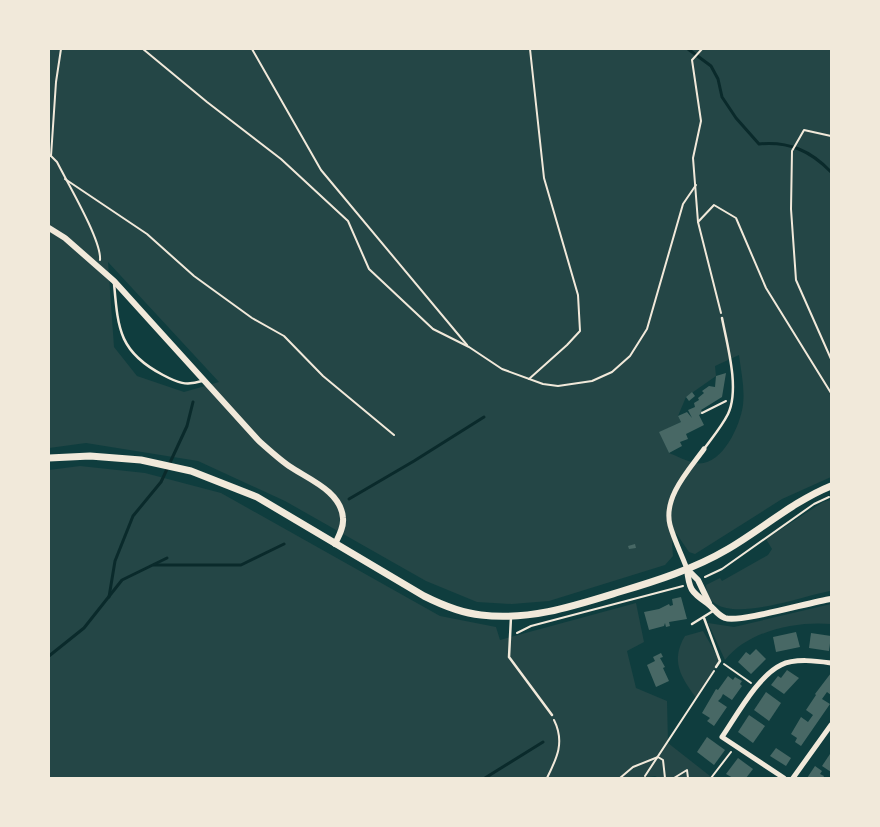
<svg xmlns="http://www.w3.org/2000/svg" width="880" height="827" font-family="Mulish,sans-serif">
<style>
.green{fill:#244646;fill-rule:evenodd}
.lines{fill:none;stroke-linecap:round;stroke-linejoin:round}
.stream{stroke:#0a2a2b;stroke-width:3}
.building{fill:#486865}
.path{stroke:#f1e9da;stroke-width:2}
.service{stroke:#f1e9da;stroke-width:2.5}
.minor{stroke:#f1e9da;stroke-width:5}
.tertiary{stroke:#f1e9da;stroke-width:6}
.secondary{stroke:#f1e9da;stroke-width:7}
</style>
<rect width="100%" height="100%" fill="#0f3d3e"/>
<g class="green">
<path d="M49,49H831V477L782,499L695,554L689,552L676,533L672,543L673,556L665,565L549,601L512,604L477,602L426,581L285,501L198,461L86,443L49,448ZM108,262L219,382L184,392L137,376L114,347ZM739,355C741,372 745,388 743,405C740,427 721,468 695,463C686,461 677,456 669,453L660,432L681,422L678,416L686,397L716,376L715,366Z"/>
<polygon points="80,466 145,473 221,493 440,616 496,627 500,640 636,603 644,642 627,651 636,688 667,701 668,743 710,776 709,778 659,778 655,776 641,778 49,778 49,470"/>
<path d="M831,500V591C805,594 708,634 706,585L720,578L722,581L768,555L772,549L766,539L823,502Z"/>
<path d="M831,604V624C795,621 748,631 725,660L708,623L734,627Z"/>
<path d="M703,631L720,661L696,698C681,677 670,661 685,636Z"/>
</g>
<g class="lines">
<g class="stream">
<path d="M688,49L711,66L718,79L722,97L736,118L759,144C789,141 811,151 831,172"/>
<polyline points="349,499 414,461 484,417"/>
<polyline points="154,565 241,565 284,544"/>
<polyline points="109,597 115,561 133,516 161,482 187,426 193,402"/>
<polyline points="49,656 84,628 122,580 167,558"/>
<polyline points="485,778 543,742"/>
</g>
</g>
<g class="building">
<polygon points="726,373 722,397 701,410 703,413 699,415 704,425 686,434 688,439 680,442 682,446 669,453 659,432 681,422 678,416 687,412 692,418 688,410 695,407 694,403 699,400 698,398 704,393 702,391 709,386 715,387 716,376"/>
<polygon points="692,392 695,396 689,401 686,397"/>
<polygon points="635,544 636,548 629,549 628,546"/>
<polygon points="681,597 687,619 669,622 670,626 666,627 665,623 664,626 649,630 644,612 659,609 669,604 670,606 673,605 672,599"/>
<polygon points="796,632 800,647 776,652 773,637"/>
<polygon points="811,633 831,636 829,651 809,648"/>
<polygon points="756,649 766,659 751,674 738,662 746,652 750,655"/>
<polygon points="661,653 663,657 660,658 665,667 663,668 669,681 656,687 647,665 655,661 653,657"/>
<polygon points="787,670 799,678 784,694 771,685 778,676 781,678"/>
<polygon points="831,673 831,695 827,692 822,699 830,704 801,746 795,742 797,738 791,734 801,717 808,722 813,715 806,710 816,695 815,694"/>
<polygon points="728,676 733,680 735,677 742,681 740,684 742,686 732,700 723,694 721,698 718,701 727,707 714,726 707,721 710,718 702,713 716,689 718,690"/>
<polygon points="766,692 781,703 769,721 754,710"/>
<polygon points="749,715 765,726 753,743 738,732"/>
<polygon points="707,737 725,750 714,765 697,752"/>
<polygon points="776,748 791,758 786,766 770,756"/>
<polygon points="830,754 831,755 831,772 822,766"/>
<polygon points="738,758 753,769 746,778 733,778 726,774"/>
<polygon points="815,766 822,771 820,774 824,776 823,778 807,778"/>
</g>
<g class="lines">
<g class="path">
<polyline points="143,49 207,102 281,159 348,221 369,269 433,329 469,347 502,369 543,384 558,386 592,381 612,372 630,356 647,329 683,204 696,185"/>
<polyline points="252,49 321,170 467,345"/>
<polyline points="702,49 692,60 701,121 693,158 698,222 721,313"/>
<polyline points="831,136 804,130 792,151 791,209 796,280 831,359"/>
<path d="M49,154L57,162C67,182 102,241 100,260"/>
<polyline points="51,156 56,82 61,49"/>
<polyline points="65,179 147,234 194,276 252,318 284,336 323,376 394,435"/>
<polyline points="698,222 714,205 736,218 766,288 831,393"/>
<polyline points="529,379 567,345 580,331 578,295 544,178 530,49"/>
<polyline points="702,413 726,401"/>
<polyline points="705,577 722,569 814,504 829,497"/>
<polyline points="517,633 531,626 683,586"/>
<polyline points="724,664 751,683"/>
<polyline points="645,776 714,671"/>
<path d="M547,778C557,758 565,742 554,720"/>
<polyline points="620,778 633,767 658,757 663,760 665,778"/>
<polyline points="674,778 687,770 688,778"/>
<polyline points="711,778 731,752"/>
</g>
<g class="service">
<path d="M114,283C118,329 119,352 163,375C178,383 186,386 202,381"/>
<path d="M704,449C712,438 722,426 728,414C740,389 727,344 722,318"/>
<polyline points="511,617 509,657 552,715"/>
<polyline points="704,618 720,661 716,667"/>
<polyline points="692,624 713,611"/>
</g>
<g class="minor">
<path d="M687,569C682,555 674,540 670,525C663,497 689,470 704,449"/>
<path d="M784,778L722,737C737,715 758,676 781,665C795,658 817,661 831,663"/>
<polyline points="793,778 831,725"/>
</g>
<g class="tertiary">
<path d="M49,228L65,238L114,281L259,441C269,450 279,459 289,466C308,479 341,491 343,518C344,527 339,536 335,544"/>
<path d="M687,569C689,589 691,592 707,603C714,608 717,615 725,618C740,623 810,602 831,599"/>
<polyline points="687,569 698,580 709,603"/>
</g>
<path class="secondary" d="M49,458L90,456L141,460L191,471L257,497L424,596C442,605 461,613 481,615C529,621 574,606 619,592C656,581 694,569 728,549C762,529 794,501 831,486"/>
</g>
<rect width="880" height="827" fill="none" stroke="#f1e9da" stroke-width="100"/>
</svg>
